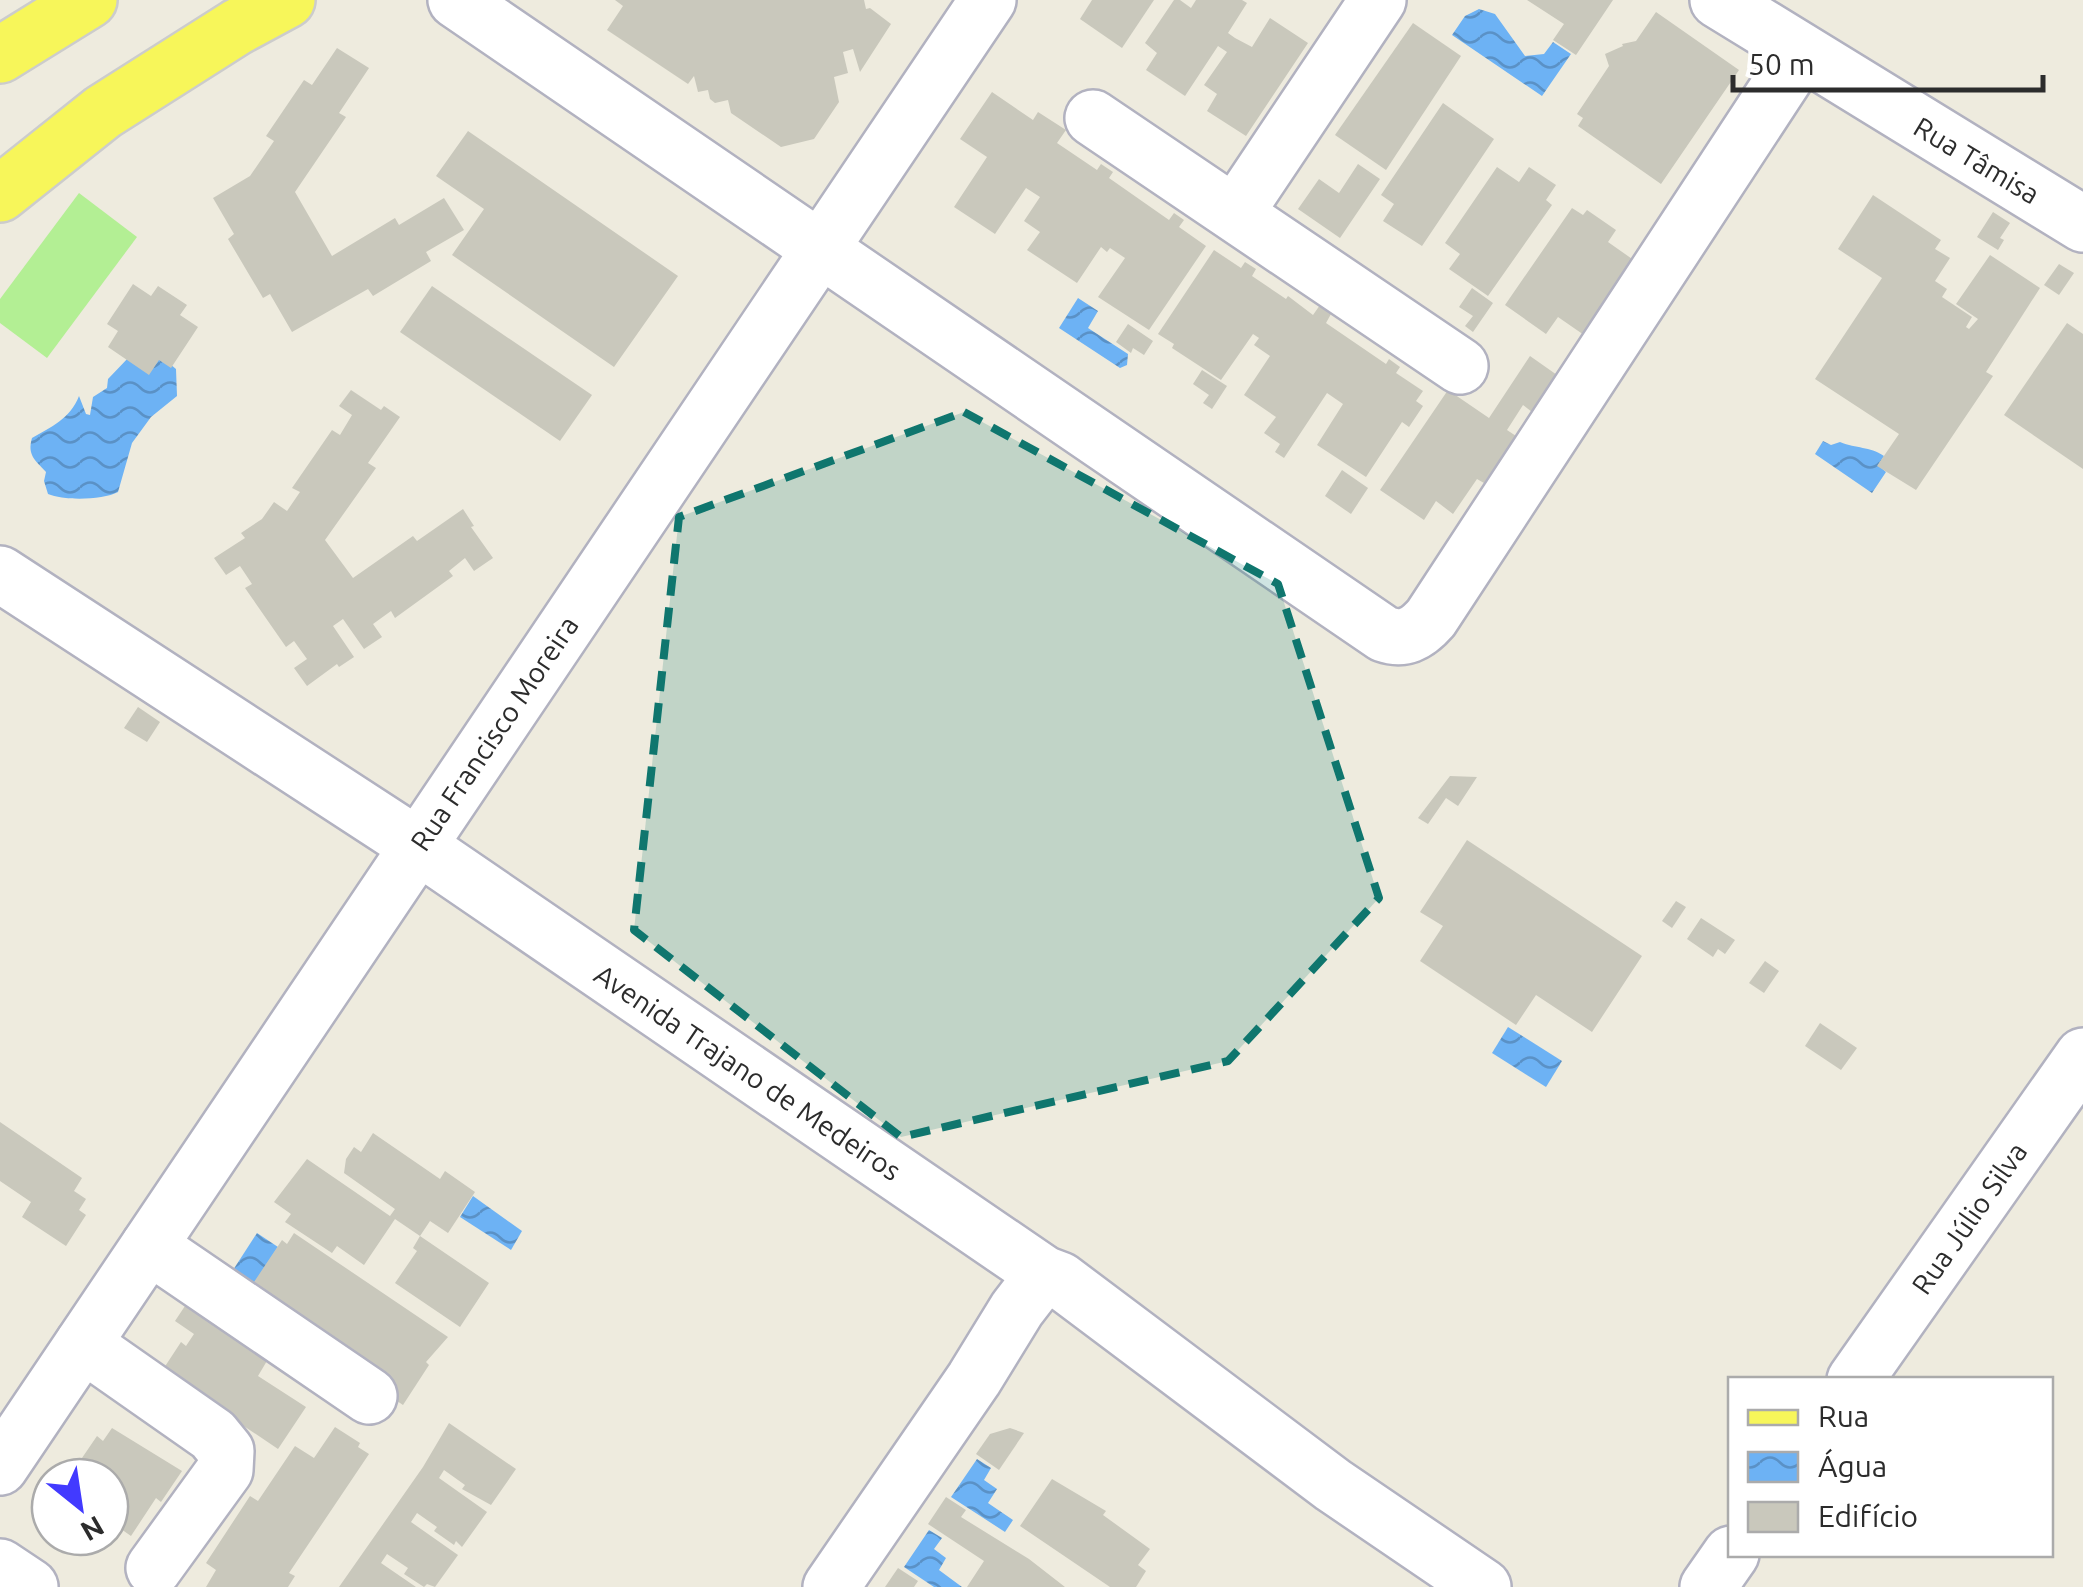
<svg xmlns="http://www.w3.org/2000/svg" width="2083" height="1587" font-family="Ubuntu,sans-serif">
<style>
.pitch{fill:#b3ef94}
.water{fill:url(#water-waves)}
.building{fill:#c9c8bc}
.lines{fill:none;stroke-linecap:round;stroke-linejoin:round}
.minor-casing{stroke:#b2b2c0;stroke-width:60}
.major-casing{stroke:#ccc;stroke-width:60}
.minor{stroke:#fff;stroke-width:55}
.major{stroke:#f7f65a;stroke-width:55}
.marked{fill:#0f766e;fill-opacity:0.2;stroke:#0f766e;stroke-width:8;stroke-dasharray:20 12;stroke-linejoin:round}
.labels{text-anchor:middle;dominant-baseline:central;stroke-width:10;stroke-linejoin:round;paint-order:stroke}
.street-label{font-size:28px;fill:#2c2c2c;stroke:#fff}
</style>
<defs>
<pattern id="water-waves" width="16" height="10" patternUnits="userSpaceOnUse" patternTransform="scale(2.5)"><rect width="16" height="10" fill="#6db2f4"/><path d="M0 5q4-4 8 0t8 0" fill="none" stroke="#5a91c6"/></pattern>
</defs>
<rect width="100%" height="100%" fill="#eeebde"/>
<polygon class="pitch" points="79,193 137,237 47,358 0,323 0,299"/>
<g class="water">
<polygon points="1479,9 1495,14 1525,56 1544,54 1553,42 1571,54 1542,96 1452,35 1465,16"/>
<polygon points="1078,298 1098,311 1088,328 1128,354 1127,365 1120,368 1059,328"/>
<path d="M130,356C149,356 162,356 176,369L177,396L151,417L132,443L118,492C103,500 64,501 48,494L44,481L46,472C35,460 27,455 32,438C51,427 70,419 79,396L86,414L90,415L93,397L107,388L108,379Z"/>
<path d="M1823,441L1831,445L1840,442C1857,449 1869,446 1884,456L1878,465L1886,472L1872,493L1815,454Z"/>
<polygon points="1508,1027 1562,1061 1546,1087 1492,1053"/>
<polygon points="473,1196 522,1231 511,1250 460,1217"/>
<polygon points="257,1233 278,1247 245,1297 224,1284"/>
<polygon points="977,1459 991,1468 984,1480 997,1489 988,1503 1013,1520 1005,1532 951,1497"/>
<polygon points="929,1530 942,1538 934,1549 946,1558 939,1570 962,1587 934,1587 904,1567"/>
</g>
<g class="building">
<polygon points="615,0 864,0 866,9 870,8 891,24 860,72 853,49 843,52 848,73 834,77 839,102 814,139 781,147 731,113 728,100 715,103 710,99 708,90 698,92 694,76 688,84 607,30 623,6"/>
<polygon points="1092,0 1154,0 1122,48 1080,19"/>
<polygon points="1174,0 1180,0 1191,8 1196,0 1242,0 1247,3 1228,33 1235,38 1252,47 1270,18 1308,43 1246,136 1207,111 1217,94 1204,85 1227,52 1218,46 1185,96 1146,70 1157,53 1145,43"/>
<polygon points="1527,0 1613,0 1576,55 1553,40 1564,24"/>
<polygon points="1656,12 1739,70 1661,184 1578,126 1583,118 1577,114 1609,66 1605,54 1623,46 1622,44 1636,41"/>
<polygon points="1413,23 1461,56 1386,170 1335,135"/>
<polygon points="337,48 369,68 339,113 346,117 295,192 332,256 395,218 399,225 444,198 464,230 426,252 431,261 373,296 368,289 292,332 270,294 263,298 228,239 234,234 213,198 250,176 274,141 266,136 304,80 312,85"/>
<polygon points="992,92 1033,120 1038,112 1066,130 1057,143 1097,170 1101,164 1113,172 1109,178 1169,220 1174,213 1184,220 1179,227 1206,246 1149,330 1098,297 1125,258 1110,248 1107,252 1101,247 1077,283 1027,250 1040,232 1024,221 1040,197 1026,188 995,234 954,207 987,157 960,139"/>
<polygon points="1443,103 1494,139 1422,246 1383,221 1394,204 1381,195"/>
<polygon points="468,131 678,276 614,367 452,255 484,209 436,176"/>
<polygon points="1358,164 1380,179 1340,238 1298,209 1319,179 1339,193"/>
<polygon points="1497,167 1519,182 1529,167 1556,185 1546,200 1552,205 1488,296 1449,269 1460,254 1445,243"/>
<polygon points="1873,195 1941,240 1935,249 1950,258 1935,281 1947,289 1942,297 1972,317 1966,327 1969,329 1978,319 1956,304 1990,255 2040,288 1986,372 1993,376 1916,490 1877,466 1899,434 1815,379 1882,278 1838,249"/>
<polygon points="1572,208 1583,215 1587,210 1616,230 1608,242 1635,261 1584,335 1558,317 1546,334 1505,305"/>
<polygon points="1993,212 2010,223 2000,238 2004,240 1998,250 1977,237"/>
<polygon points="1214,250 1241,268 1245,262 1256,269 1252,276 1286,299 1288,296 1313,315 1320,305 1331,314 1326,323 1386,364 1389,359 1400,367 1396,373 1423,391 1416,401 1423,406 1409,427 1402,422 1366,477 1317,445 1343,404 1327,393 1284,458 1275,452 1280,444 1264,433 1276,417 1244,395 1270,356 1254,345 1259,338 1253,334 1221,380 1172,348 1174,344 1158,334"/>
<polygon points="2059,264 2074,273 2059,295 2044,285"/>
<polygon points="133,284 151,296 158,286 187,305 180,315 198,327 171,368 159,360 149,375 108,347 118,331 107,324"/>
<polygon points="432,286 592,395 560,441 400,332"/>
<polygon points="1472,288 1493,303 1473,332 1465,326 1473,316 1459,307"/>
<polygon points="2067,323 2083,334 2083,469 2004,415"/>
<polygon points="1128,324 1153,341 1144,355 1133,348 1131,353 1116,342"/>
<polygon points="1530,356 1557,375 1532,412 1523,405 1507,430 1516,436 1484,483 1477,479 1453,514 1436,501 1424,520 1380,490 1448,390 1489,418"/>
<polygon points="1202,370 1227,386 1212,409 1203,403 1209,395 1193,384"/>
<polygon points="351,390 381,410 384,406 400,417 368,463 376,468 325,540 353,578 413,536 417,541 463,509 474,526 471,527 493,558 474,571 465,558 449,571 453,576 395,618 391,611 373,624 382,637 364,649 343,619 333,626 354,657 339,667 337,664 307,686 294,668 307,659 294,641 286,647 245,588 252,584 240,566 226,575 214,558 245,538 241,533 262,519 274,502 287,511 300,492 292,488 332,430 340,435 352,415 339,406"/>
<polygon points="1342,470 1368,488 1351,514 1325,496"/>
<polygon points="138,707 160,722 147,742 124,728"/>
<polygon points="1450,776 1477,777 1458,806 1446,798 1428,824 1418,818"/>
<polygon points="1467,840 1642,956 1592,1032 1536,995 1516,1025 1420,961 1443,926 1420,912"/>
<polygon points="1676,901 1686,907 1672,928 1662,921"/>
<polygon points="1701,918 1735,940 1725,954 1718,949 1713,957 1687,939"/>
<polygon points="1765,961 1779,971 1764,993 1749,983"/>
<polygon points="1820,1023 1857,1048 1841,1070 1805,1046"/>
<polygon points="0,1122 82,1178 74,1191 86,1199 79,1210 86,1215 66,1246 22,1217 31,1202 0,1181"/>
<polygon points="373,1133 440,1179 445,1171 475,1192 448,1233 430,1221 420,1236 395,1219 364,1265 337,1246 332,1253 285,1222 291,1214 274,1202 307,1159 390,1216 395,1209 344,1173 346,1159 354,1147 361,1152"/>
<polygon points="294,1233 448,1337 426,1362 429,1365 403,1405 249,1302 250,1288 282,1240 287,1244"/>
<polygon points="420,1236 489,1283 460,1327 395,1283 417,1251 413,1248"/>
<polygon points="195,1291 277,1344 258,1376 306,1407 278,1449 162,1371 181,1342 186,1346 194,1334 175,1321"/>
<polygon points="449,1423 516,1469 491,1505 462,1489 465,1485 444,1470 439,1478 487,1512 462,1547 456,1541 454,1545 434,1531 437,1527 417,1513 411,1522 458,1555 435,1587 427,1584 424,1587 404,1574 408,1568 387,1554 381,1563 416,1587 339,1587 423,1467"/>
<polygon points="335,1427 360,1443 358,1447 369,1454 289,1573 295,1576 288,1587 206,1587 216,1570 206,1563 250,1496 258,1501 295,1446 314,1458"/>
<polygon points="112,1428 182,1471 161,1502 156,1498 131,1536 111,1522 115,1515 110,1512 110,1477 69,1477 97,1436 103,1441"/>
<polygon points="1010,1428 1024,1433 999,1470 976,1454 990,1434"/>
<polygon points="1052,1479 1106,1511 1103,1515 1150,1549 1138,1565 1146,1571 1136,1587 1110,1587 1020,1526"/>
<polygon points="946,1497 966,1510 961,1517 1029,1559 1065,1587 967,1587 984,1561 928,1524"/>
<polygon points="898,1568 918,1581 914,1587 885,1587"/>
</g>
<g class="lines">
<defs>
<g id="minor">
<path d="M456,0L1384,634C1404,641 1417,634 1431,618L1801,53"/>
<polyline points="1718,0 2083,224"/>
<polyline points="1093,118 1460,366"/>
<polyline points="1236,212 1378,0"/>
<polyline points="0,574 418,846 1044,1274 1060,1280 1333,1485 1483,1587"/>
<polyline points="149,1246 369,1396"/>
<polyline points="83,1344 213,1435 226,1451 225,1470 154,1568"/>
<polyline points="1855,1380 2083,1056"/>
<polyline points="0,1467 988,0"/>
<polyline points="0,1567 30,1587"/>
<polyline points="831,1587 974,1379 1017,1309 1044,1274"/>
<polyline points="1708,1587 1731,1554"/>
</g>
<g id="major">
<polyline points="0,55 89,0"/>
<polyline points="0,194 103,112 237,27 287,0"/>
</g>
</defs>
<use href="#minor" class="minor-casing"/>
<use href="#major" class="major-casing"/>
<use href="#minor" class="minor"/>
<use href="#major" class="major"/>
</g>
<path class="marked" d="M964,412L1278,584L1379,898L1228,1061L901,1137L634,930L679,517Z"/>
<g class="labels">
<g class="street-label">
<text transform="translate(1977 160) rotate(31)">Rua Tâmisa</text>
<text transform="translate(494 733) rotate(-56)">Rua Francisco Moreira</text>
<text transform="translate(748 1072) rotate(34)">Avenida Trajano de Medeiros</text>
<text transform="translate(1969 1218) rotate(-55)">Rua Júlio Silva</text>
</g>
</g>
<rect x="1728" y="1377" width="325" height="180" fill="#ffffff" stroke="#ababab" stroke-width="2.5"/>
<rect x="1748" y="1410" width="50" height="15" fill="#f7f65a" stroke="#ababab" stroke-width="2.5"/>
<text x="1818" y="1427" font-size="30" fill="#2c2c2c">Rua</text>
<rect x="1748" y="1452" width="50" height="30" fill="url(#water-waves)" stroke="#ababab" stroke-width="2.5"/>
<text x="1818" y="1477" font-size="30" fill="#2c2c2c">Água</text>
<rect x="1748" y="1502" width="50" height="30" fill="#c9c8bc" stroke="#ababab" stroke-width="2.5"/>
<text x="1818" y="1527" font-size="30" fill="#2c2c2c">Edifício</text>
<g transform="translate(80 1507) rotate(150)"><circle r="48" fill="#ffffff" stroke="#ababab" stroke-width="2.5"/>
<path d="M0-8L18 38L0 25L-18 38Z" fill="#423aff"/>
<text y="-15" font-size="28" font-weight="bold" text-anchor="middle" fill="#2c2c2c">N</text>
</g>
<path d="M1733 75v15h310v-15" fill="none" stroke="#2c2c2c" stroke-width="5"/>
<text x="1748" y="75" font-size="30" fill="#2c2c2c" stroke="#ffffff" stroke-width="8" paint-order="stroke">50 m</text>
</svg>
